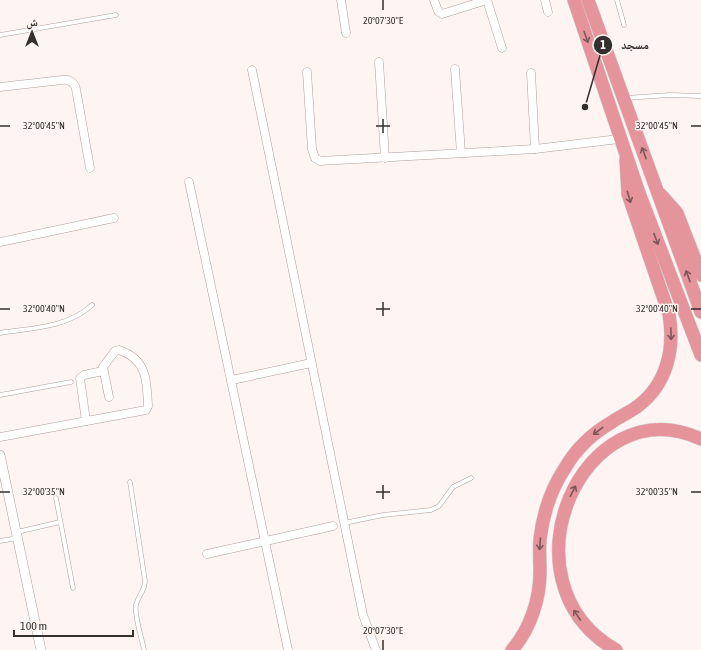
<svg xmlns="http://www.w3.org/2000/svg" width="701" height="650" font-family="'Asap Condensed','Noto Naskh Arabic',sans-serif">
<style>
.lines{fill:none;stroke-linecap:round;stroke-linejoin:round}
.service-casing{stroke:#ad9e98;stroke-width:5}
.minor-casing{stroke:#ad9e98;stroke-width:9}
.tertiary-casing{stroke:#ad9e98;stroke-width:10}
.trunk-casing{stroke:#d3d1d1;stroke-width:14}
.service{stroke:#fff;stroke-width:4}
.minor{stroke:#fff;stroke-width:8}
.tertiary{stroke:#fff;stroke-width:9}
.trunk{stroke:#e6949c;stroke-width:13}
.oneway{stroke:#7c5759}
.ticks{fill:none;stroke:#352f2c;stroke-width:1.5}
.ticks-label{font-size:10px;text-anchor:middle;fill:#352f2c;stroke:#fef4f1;stroke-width:3;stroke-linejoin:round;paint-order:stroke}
.leader{fill:none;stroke:#352f2c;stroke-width:1.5}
.callout-dot{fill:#352f2c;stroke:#fef4f1;stroke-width:1.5}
.mark-label{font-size:12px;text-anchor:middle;font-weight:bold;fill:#fff}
.callout-label{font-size:12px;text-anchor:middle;font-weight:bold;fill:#352f2c;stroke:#fef4f1;stroke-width:3;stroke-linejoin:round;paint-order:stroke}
</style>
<rect width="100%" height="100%" fill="#fef4f1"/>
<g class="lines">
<defs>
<g id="service">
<polyline points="617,0 624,25"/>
<polyline points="0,35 116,15"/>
<polyline points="626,98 669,95 701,96"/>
<path d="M0,333C32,328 67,328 92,305"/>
<polyline points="0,395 71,382"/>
<path d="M130,482L145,581C145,591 138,596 136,605C134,616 142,638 144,650"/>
<polyline points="56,498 73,588"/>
<polyline points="344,523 383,515 431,510 439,506 453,487 471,478"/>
<polyline points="17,532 60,522"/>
<polyline points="0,541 18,538"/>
</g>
<g id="minor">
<polyline points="341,0 346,33"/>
<polyline points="434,0 438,11 442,14 487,0"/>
<polyline points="487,0 502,48"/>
<polyline points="545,0 548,12"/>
<polyline points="379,62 385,158"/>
<polyline points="455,69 461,153"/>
<polyline points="252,70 363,615 376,650"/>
<polyline points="307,72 312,149 315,158 320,161 535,149 619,139"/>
<polyline points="531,73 535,149"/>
<path d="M0,87L62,80C69,79 74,82 76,89L90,168"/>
<polyline points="189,182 288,650"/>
<polyline points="0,242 114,218"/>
<polyline points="232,380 311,363"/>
<polyline points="86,421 80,378 84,375 103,371"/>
<path d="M0,437L146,410L148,406C147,381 147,359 119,350L115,351L103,367L109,397"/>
<polyline points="207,554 333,526"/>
</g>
<polyline id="tertiary" points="0,455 41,650"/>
<g id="trunk">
<polyline points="574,0 639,193 701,355"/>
<polyline points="588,0 701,312"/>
<polyline points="661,195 677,213 701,275"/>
<path d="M512,650C530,629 540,600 540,572C540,561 539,550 540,539C543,514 551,489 565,468C576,449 593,433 612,422C621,416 630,412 638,406C667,384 675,349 669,314L628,194L626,159"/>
<path d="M616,650C497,582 582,385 701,439"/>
</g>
</defs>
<use href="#service" class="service-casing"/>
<use href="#minor" class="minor-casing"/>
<use href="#tertiary" class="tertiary-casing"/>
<use href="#trunk" class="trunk-casing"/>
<use href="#service" class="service"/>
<use href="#minor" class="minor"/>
<use href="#tertiary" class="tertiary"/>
<use href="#trunk" class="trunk"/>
</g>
<defs><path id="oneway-shaft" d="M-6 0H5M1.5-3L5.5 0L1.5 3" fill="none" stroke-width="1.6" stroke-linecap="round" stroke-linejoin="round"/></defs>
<g class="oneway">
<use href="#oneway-shaft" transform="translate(586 37) rotate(71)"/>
<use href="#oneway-shaft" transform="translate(644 153) rotate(-110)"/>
<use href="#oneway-shaft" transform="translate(629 197) rotate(74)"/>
<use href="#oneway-shaft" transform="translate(656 239) rotate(69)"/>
<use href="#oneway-shaft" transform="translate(688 276) rotate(-110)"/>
<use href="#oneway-shaft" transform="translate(671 334) rotate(89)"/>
<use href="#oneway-shaft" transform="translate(598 431) rotate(143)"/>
<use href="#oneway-shaft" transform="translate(573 491) rotate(-63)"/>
<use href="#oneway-shaft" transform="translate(540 544) rotate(94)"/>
<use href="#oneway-shaft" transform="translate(577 615) rotate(-124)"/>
</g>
<path class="ticks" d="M383,0V10M383,119V133M0,126H10M376,126H390M691,126H701M383,302V316M0,309H10M376,309H390M691,309H701M383,485V499M0,492H10M376,492H390M691,492H701M383,640V650"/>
<g class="ticks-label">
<text x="383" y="24">20°07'30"E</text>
<text x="44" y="129">32°00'45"N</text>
<text x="657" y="129">32°00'45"N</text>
<text x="44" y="312">32°00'40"N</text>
<text x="657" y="312">32°00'40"N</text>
<text x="44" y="495">32°00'35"N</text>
<text x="657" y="495">32°00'35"N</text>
<text x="383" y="634">20°07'30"E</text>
</g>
<path class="leader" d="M585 107L603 45"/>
<g class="callout-dot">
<circle cx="585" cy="107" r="4"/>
<circle cx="603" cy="45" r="10"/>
</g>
<g class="mark-label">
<text x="603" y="49">1</text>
</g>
<g class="callout-label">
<text x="635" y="49">مسجد</text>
</g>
<g transform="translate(32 32)" stroke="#fef4f1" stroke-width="3" paint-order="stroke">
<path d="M0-3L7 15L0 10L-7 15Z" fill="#352f2c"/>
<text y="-6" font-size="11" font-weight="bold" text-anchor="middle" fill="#352f2c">ش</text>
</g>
<path d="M14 630v6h119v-6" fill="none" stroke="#352f2c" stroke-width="2"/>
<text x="20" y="630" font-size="12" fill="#352f2c" stroke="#fef4f1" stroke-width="3" paint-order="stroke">100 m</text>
</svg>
